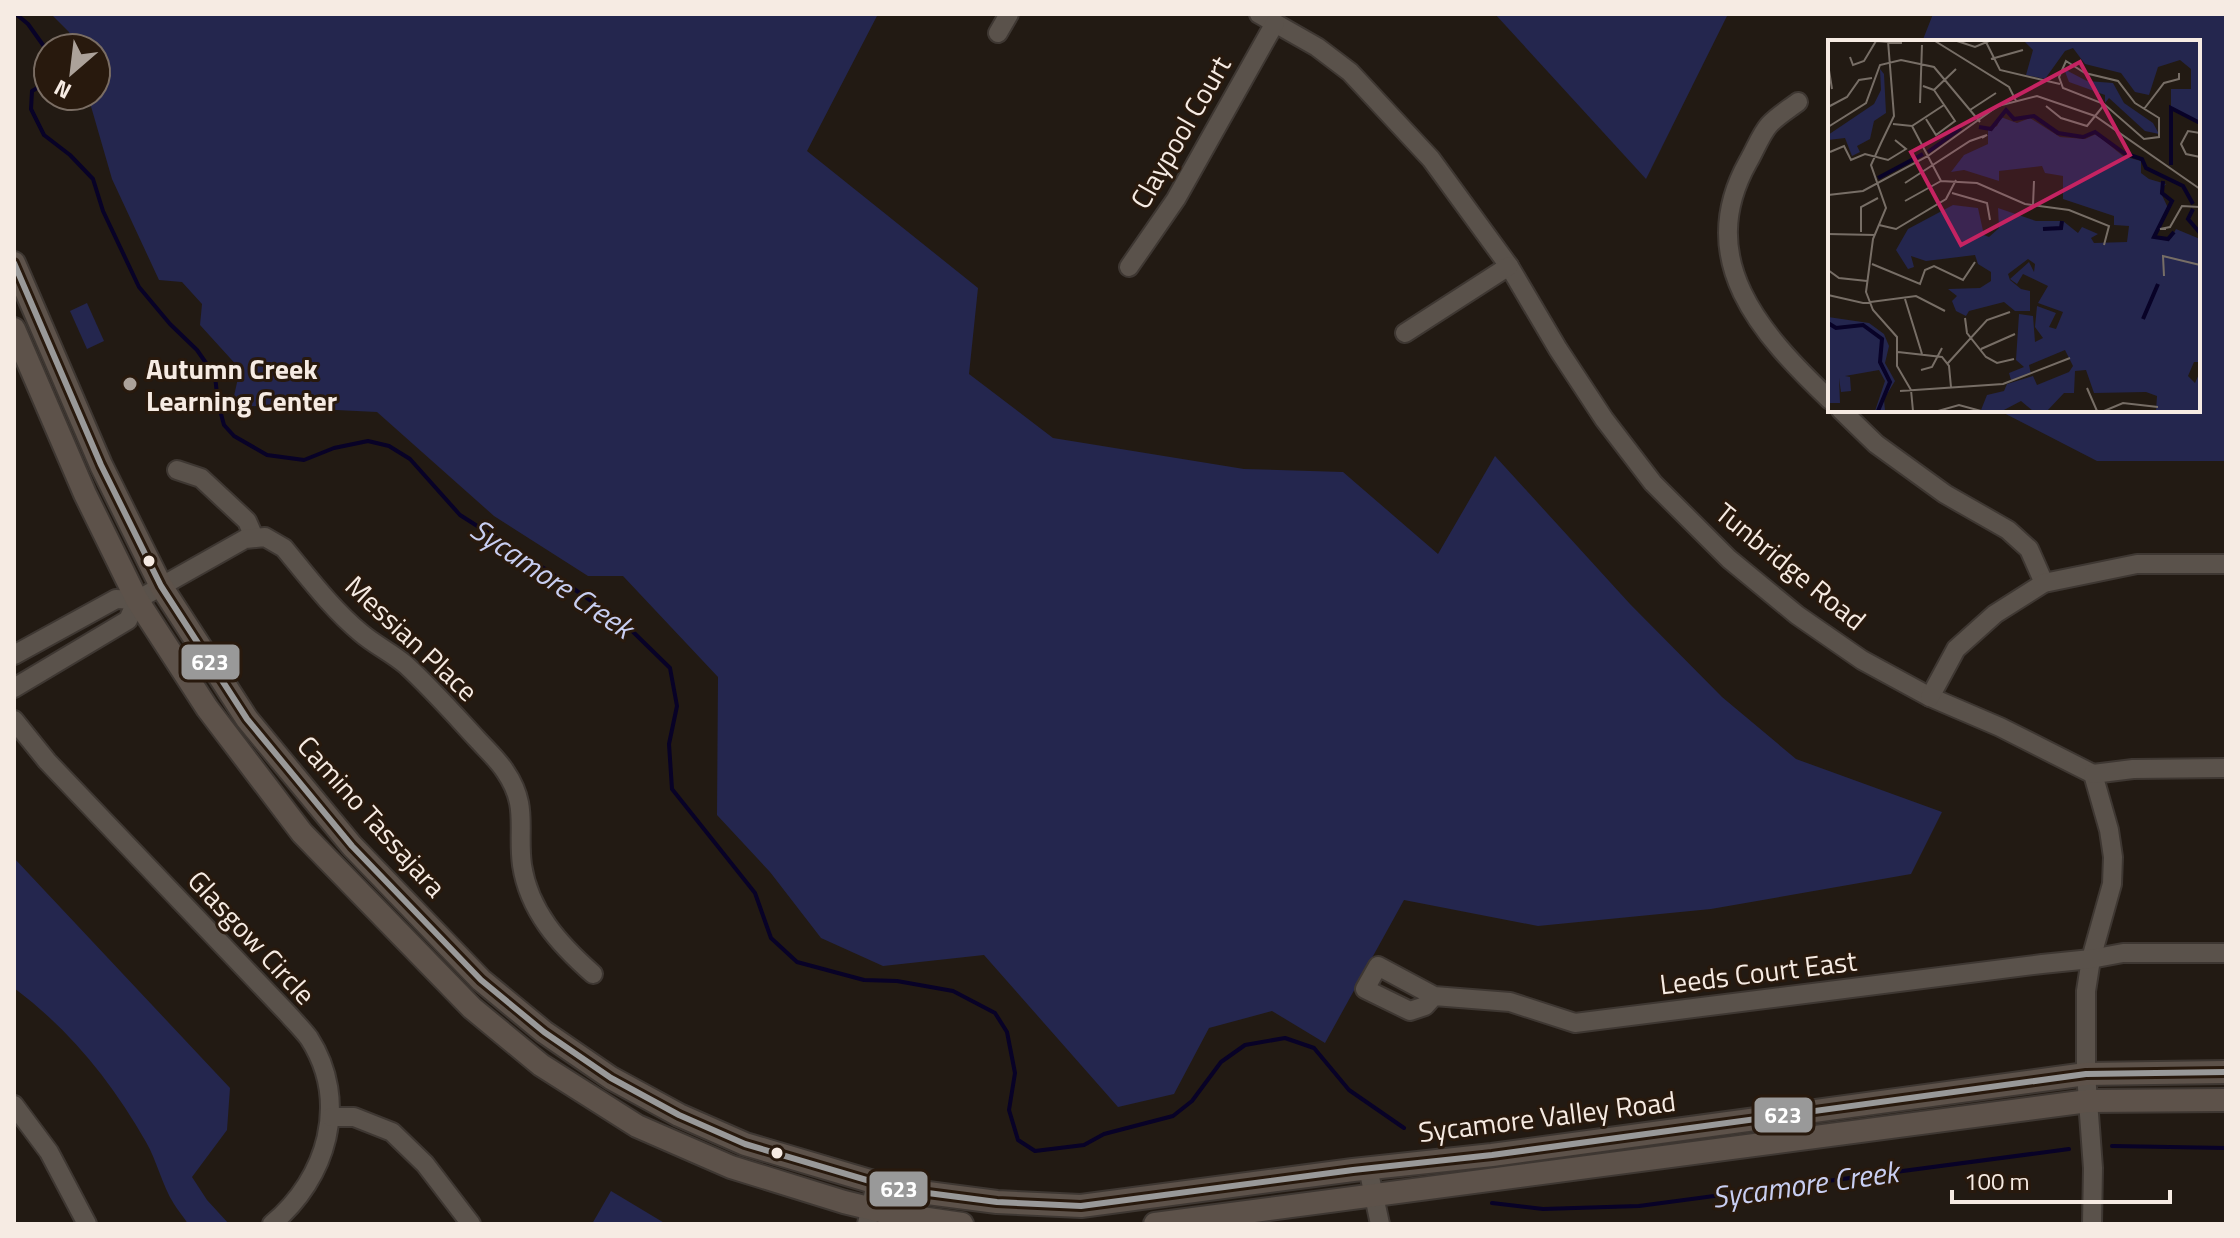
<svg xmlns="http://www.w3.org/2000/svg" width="2240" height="1238" font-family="'Titillium Web',sans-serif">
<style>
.green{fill:#24264e}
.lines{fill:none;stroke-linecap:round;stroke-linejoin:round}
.stream{stroke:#080227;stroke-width:4}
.minor-casing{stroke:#3e3732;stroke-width:22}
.major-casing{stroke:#3e3732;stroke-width:26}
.minor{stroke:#5a524b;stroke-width:18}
.major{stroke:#5d524a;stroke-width:22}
.bus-1-casing{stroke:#28190d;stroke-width:12}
.bus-1{stroke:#999;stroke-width:6}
.poi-dot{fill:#aca29a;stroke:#28190d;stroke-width:3}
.bus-dot{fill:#f6ebe3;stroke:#28190d;stroke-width:3}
.labels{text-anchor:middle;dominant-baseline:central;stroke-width:6;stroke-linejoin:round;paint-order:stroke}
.street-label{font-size:28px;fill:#f6ebe3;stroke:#28190d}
.poi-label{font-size:28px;font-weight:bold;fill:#f6ebe3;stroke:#28190d;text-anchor:start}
.water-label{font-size:30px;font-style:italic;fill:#c8cef1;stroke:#28190d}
.inset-river{fill:none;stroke:#080227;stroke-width:4}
.inset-road{fill:none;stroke:#776e66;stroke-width:2}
.view{fill:#c52362;fill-opacity:0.15;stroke:#c52362;stroke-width:4}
.inset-edge{fill:none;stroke:#f6ebe3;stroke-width:4}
.line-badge{stroke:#28190d;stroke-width:3}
.badge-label{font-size:22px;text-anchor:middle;font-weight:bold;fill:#fff}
</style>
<rect width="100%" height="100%" fill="#221a13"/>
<g class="green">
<polygon points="51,14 878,14 807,151 978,288 969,374 1053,438 1244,469 1343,472 1438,554 1495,456 1630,604 1722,697 1796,759 1942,812 1911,874 1711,909 1538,926 1404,900 1325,1043 1272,1011 1209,1028 1174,1094 1118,1107 984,955 883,966 821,938 770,872 717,815 718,677 623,576 588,576 494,516 377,412 232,405 240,369 200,325 202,304 182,282 159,280 112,179 88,96 96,96 96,48 74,48 69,32"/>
<polygon points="1495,14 1728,14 1646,179"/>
<polygon points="1933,14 2226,14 2226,461 2097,461 1998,410 2198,410 2198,42 1922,42"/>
<polygon points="87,303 104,341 87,349 70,311"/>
<path d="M14,858L230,1088L227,1130L192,1177L207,1200L229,1224H188C184,1217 178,1211 174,1204C162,1185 157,1161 146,1142C112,1082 69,1029 14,988Z"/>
<polygon points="611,1191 666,1224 592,1224"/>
</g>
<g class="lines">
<g class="stream">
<polyline points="16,14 28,24 48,52"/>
<polyline points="48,82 32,91 31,109 44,135 70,155 93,179 103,211 139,287 170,324 197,350 215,376 218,403 224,425 234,436 267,455 304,460 334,448 368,441 389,446 410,459 460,515 545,569 626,625 670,668 677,706 669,744 672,789 755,893 771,938 797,962 864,980 897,981 953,991 995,1013 1007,1032 1015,1073 1009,1110 1018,1140 1035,1151 1084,1145 1104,1134 1173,1116 1192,1101 1221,1062 1245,1045 1285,1038 1314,1048 1349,1090 1404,1128"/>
<polyline points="2112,1146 2226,1148"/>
<polyline points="1492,1203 1543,1209 1639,1206 2069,1149"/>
</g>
<defs>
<g id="minor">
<polyline points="1259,14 1317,47 1350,72 1431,159 1509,266 1558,349 1604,419 1653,483 1729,559 1797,615 1862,660 1930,697 2000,727 2093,774 2109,830 2113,857 2112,884 2091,959 2086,991 2086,1074 2093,1168 2092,1224"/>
<polyline points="998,33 1009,14"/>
<path d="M1798,102C1789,109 1777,116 1769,125C1761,134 1755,150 1748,162C1693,260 1761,334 1830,400"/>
<polyline points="1129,267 1176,199 1275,23"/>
<polyline points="1405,333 1509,266"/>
<polyline points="1841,410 1876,444 1945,494 2008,530 2029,549 2044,583"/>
<polyline points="177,470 201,478 247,521 254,537"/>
<path d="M14,655L116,599L137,600L245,539L265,537L284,548C308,577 332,609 361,633C375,645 392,653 406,665C431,688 454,714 477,739C487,750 498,760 505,771C529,806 517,827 522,865C529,911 559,944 593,974"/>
<polyline points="14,688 128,620 137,600"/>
<polyline points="1930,697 1956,649 1995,614 2044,583 2137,564 2226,564"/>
<path d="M14,720L47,761L288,1014C295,1022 303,1030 309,1038C350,1102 327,1178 272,1224"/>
<polyline points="2093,774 2133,769 2226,768"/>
<polyline points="1434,996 1425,1006 1410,1011 1365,989 1378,966 1434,996 1510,1002 1575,1023 2042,964 2091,959 2123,953 2226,953"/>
<polyline points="14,1105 49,1152 87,1224"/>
<polyline points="331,1117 354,1117 392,1132 425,1164 471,1224"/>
<polyline points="1368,1168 1380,1224"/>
<polyline points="867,1224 876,1183"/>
</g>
<g id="major">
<polyline points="14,263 101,465 161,586 247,719 352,846 481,980 544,1032 611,1078 679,1115 745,1144 897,1189 997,1202 1081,1206 1353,1170 1492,1155 2086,1074 2226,1072"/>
<polyline points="14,329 85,494 137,600 207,708 302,833 472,1008 541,1065 637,1126 731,1167 844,1202 893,1214 962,1224"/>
<polyline points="1155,1224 2088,1101 2226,1100"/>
</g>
</defs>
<use href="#minor" class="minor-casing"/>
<use href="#major" class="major-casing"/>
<use href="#minor" class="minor"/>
<use href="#major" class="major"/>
<defs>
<polyline id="bus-1" points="14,263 101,465 161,586 247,719 352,846 481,980 544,1032 611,1078 679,1115 745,1144 897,1189 997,1202 1081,1206 1353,1170 1492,1155 2086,1074 2226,1072"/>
</defs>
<use href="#bus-1" class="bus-1-casing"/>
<use href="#bus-1" class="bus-1"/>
</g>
<circle class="poi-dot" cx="130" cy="384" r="8"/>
<g class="bus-dot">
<circle cx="149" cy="561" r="7"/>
<circle cx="777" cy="1153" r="7"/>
</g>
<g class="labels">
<g class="street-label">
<text transform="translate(1180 132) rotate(-60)">Claypool Court</text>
<text transform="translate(1791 566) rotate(39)">Tunbridge Road</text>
<text transform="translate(412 638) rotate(43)">Messian Place</text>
<text transform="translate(372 816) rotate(48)">Camino Tassajara</text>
<text transform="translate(252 937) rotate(47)">Glasgow Circle</text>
<text transform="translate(1758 972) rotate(-7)">Leeds Court East</text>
<text transform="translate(1547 1116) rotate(-7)">Sycamore Valley Road</text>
</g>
<g class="poi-label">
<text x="146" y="368">Autumn Creek<tspan x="146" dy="32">Learning Center</tspan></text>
</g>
<g class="water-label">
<text transform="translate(552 578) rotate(34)">Sycamore Creek</text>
<text transform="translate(1805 1184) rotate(-8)">Sycamore Creek</text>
</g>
</g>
<g transform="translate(1828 40)">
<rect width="372" height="372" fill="#221a13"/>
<path d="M372,1V82L343,68V49H363V29L352,20L330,27L321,55L307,52L293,33L257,24L245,8L237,11L217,39L198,35L205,10L196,1ZM52,29L56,34L58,73L46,81L42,99L29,106L32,112L24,116L17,98L0,100V95L46,64L53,50ZM236,29L259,41L285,43L296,63L325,83L331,94L317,91L281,58L277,63V55L241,42ZM173,77L189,83L202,78L232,97L257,99L268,94L295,116L313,121V133L321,139L338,144L332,151L340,168L326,198H343L348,189L372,199V322H366L360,336L367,343L372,332V371H328L329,356L318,352L266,353L258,330L247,331L246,353H236L219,371H205L193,361L174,371L153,370L159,355L176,351L179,344L205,336L209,345L241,332L245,326L237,310L201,325L203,334L183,340L181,333L196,327L188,320L191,274L205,276L207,302L215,298L207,287L209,266L228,273L221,287L228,289L235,272L210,263L220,246L195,234L189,244L182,239L201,222L206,232L207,224L200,219L180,234L182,240L193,249L202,251V271H187L176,262L141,271L138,276L128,271L124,261L129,256L120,249L152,248L163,241V232L150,224L147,215L98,221L83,216L86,227L80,229L68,210L80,189L125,165L150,168L156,195L161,197L171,188L170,168L208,181H235L250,193L254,187L270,194L263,198L266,203L299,202L301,186L286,185V176L235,159V136L217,133L214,126L171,131V141L136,130L123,132L136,115L160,104V90L169,86ZM0,277L41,283L56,294L61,306L57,323L67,341L56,359L57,371H47L57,341L51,330L17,336L22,337L23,351L13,352L11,338L12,363H0Z" fill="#24264e"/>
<path class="inset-river" d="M151,87L163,89L178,70L186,79L206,76L230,93L255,97L267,92L296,113L314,119L318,128L355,146L365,164M100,112L133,88M343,125V68L372,83M50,138L95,114M335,141L334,153L344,161L326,197L340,199L346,192M365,169L360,179L372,193M215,189L233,188L234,181M315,279L330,244M0,283L8,288L35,285L54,299L52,322L62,342L50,371"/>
<path class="inset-road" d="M48,1L74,3M107,1L181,47L188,61M129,1L147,7L161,1M158,2L172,30L232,44M22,17L25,25L36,21L48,1M163,19L195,10M238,21L257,33L290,41L307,63L331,78V97L316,99L276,64L235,48L231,37ZM0,24L4,49M95,46L106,50L128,29M92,63L94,5M218,66L233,78L259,86L276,65M0,67L19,57L31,40L44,38M316,69L336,43L351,39V33M142,70L168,53M98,79L108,95L127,81L106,50M65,84L84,86L116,65M84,86L113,141L149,143L197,164L241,170L281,186L276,205M0,87L38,63L52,25L73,20L106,27L152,82M372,93L360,91L353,104L358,114L372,117M53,103L43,125L58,168L45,199L38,252L45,270L69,297V326L83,350L85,371M53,103L66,76L60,1M2,112L16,106L23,120L37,114L60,120L78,109L67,100M77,143L142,101L159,95L154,98M124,153L159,163L162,180M0,155L35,151L100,116L170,66L209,56L267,76L372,149M77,161L113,141M205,165L206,141M51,185L68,189L118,159L128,140M338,189H332L342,187L354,166L372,167M33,192V167L50,158M0,194L47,195M44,224L92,244L97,230L106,226L135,240L147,222M0,230L11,238L39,241M336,236L335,216L372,225M0,255L35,263L88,256L117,271M77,259L94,314M137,278L139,293L158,317L169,323L186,319M153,309L187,294M70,312L114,317L121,326L123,347M120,323L159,280L182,272M93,330L104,327L114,308M259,348L269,371M72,351L175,344L242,318M3,371H37M110,371L131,365L153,371M276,371L295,363L330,367"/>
<path class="view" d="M252,22L302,115L133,205L83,112Z"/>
<rect width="372" height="372" class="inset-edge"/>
</g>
<g class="line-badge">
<rect x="180" y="643" width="61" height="38" rx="8" fill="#999"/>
<rect x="1753" y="1096" width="61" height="38" rx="8" fill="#999"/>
<rect x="868" y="1170" width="61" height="38" rx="8" fill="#999"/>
</g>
<g class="badge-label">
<text x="210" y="670">623</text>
<text x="1783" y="1123">623</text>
<text x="899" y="1197">623</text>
</g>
<rect width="2240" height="1238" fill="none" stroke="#f6ebe3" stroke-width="32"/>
<g transform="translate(72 72) rotate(208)"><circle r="38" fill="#28190d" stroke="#7a6d63" stroke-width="2"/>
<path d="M0-6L14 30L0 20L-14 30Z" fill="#aca29a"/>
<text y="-12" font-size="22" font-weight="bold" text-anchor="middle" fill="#f6ebe3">N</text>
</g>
<path d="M1952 1190v12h218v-12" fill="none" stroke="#f6ebe3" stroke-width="4"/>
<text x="1964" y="1190" font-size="24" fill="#f6ebe3" stroke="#28190d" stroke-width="6" paint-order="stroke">100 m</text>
</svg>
